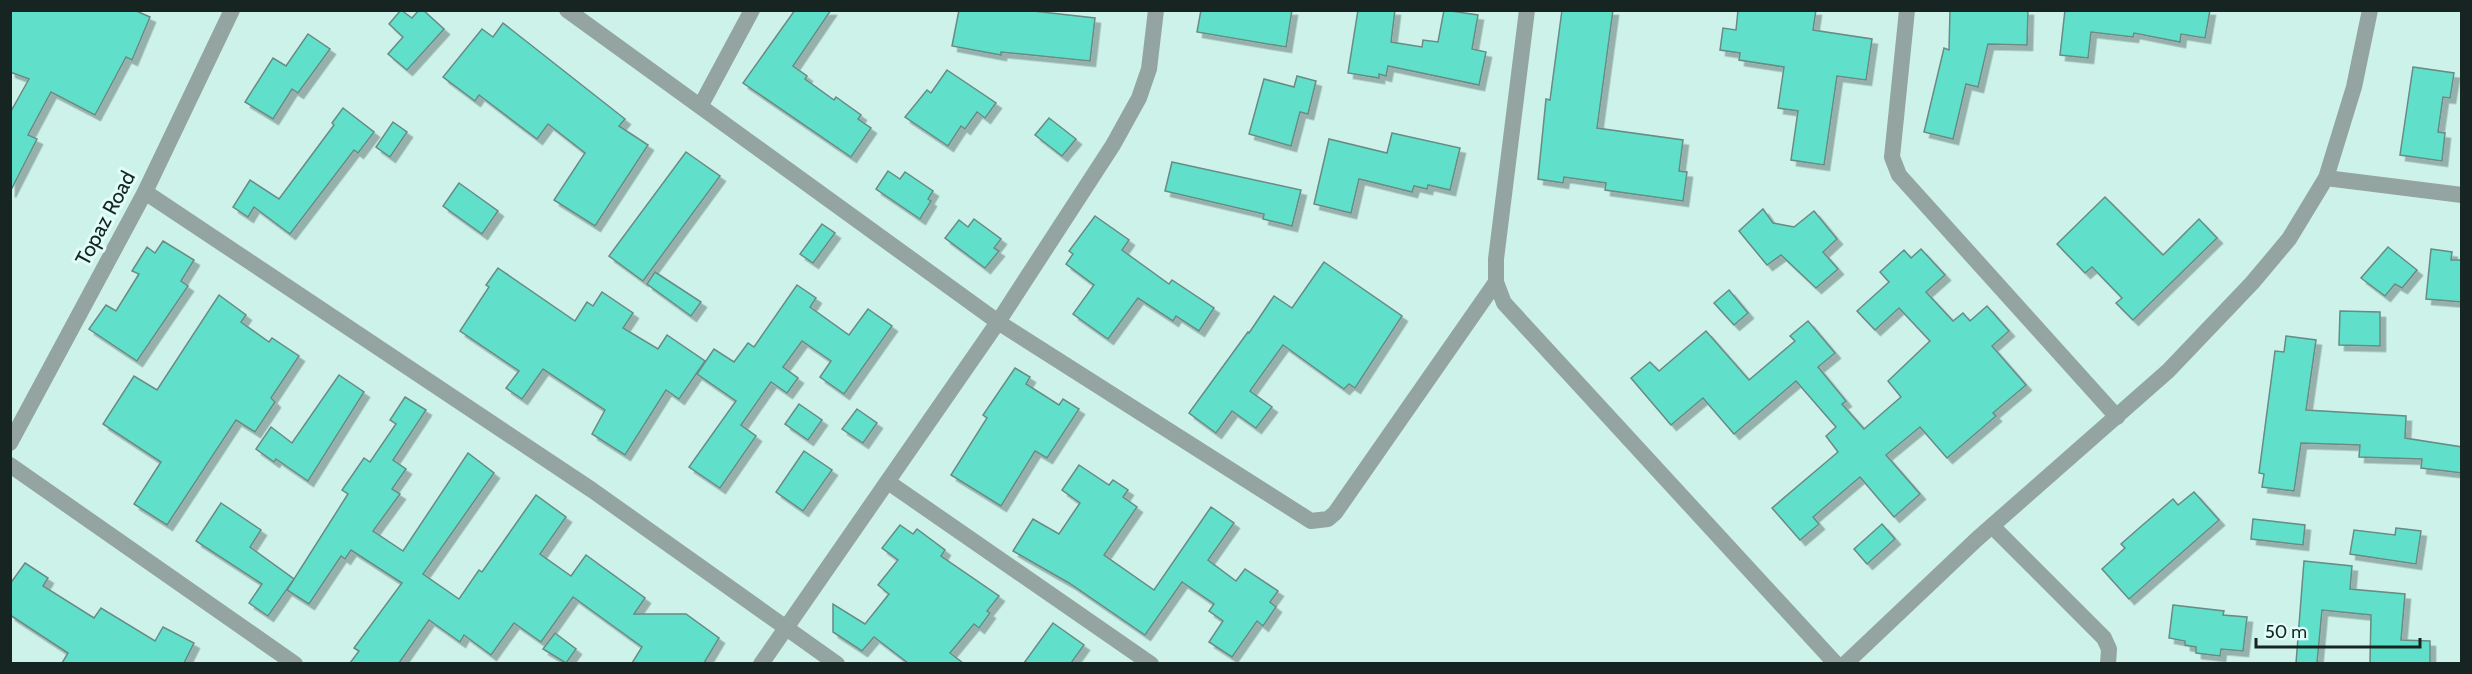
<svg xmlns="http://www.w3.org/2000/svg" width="2472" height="674" font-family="Cabin,sans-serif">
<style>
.building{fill:#61e0cb;stroke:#688b84;stroke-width:1.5;filter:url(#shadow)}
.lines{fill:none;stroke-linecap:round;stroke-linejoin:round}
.minor{stroke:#94a4a0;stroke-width:16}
.tertiary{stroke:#94a4a0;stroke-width:16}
.labels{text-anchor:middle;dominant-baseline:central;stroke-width:6;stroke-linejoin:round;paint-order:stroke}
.street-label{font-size:21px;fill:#172522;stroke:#e0fef7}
</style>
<defs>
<filter id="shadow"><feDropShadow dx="5.5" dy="5.5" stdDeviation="0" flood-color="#0004"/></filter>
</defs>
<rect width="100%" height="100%" fill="#cdf2ea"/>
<g class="building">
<polygon points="10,10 134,10 150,17 132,60 126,57 95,115 51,92 28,135 37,139 10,192 10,113 29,79 10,72"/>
<polygon points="401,10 412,18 419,10 423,10 444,29 407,70 388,54 403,37 389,24"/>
<polygon points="795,10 831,10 793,66 807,76 805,79 834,100 836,97 861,115 858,119 871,128 851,157 743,83"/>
<polygon points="959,10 1024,10 1095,18 1090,61 1001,52 1001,55 952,46"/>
<polygon points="1201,10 1292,10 1286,47 1197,32"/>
<polygon points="1358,10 1395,10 1391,42 1422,47 1423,40 1438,42 1444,10 1478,15 1472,49 1486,52 1479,85 1388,66 1386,76 1379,74 1379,78 1348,73"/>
<polygon points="1562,10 1613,10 1597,128 1683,140 1679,171 1687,172 1683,201 1605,190 1606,183 1564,177 1563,183 1538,179 1546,99 1550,100"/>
<polygon points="1738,10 1816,10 1813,30 1872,39 1866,80 1837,76 1824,165 1791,160 1798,111 1778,108 1784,67 1739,60 1740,53 1720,50 1723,28 1736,30"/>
<polygon points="1950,10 2028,10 2027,45 1988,44 1978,87 1966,84 1953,139 1924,132 1944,48 1949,50"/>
<polygon points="2065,10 2210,10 2205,38 2181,34 2180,42 2134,33 2133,37 2091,32 2088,58 2060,55"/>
<polygon points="503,23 625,119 619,126 648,145 595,226 554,200 585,153 548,124 537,139 479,95 475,101 443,77 482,29 493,37"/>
<polygon points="308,34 330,49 298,93 292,89 273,119 245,102 273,58 286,66"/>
<polygon points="2413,67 2454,73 2450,98 2443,97 2438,132 2445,133 2442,161 2400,155"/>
<polygon points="947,70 996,103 985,118 977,112 965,129 961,126 948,146 905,117 927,90 931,93"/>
<polygon points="1297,76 1316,81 1308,114 1300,112 1291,146 1249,134 1264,79 1294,87"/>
<polygon points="343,108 374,132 358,153 354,150 290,234 254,207 248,217 233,207 250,180 279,199 334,125 332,123"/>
<polygon points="1049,118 1076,139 1062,156 1035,135"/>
<polygon points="393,122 407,132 390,157 376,147"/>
<polygon points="1392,133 1460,148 1450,190 1428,185 1427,189 1414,186 1412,192 1359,179 1351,213 1314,204 1329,139 1387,153"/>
<polygon points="686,152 720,176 643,281 609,256"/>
<polygon points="1172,162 1301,190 1292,226 1263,219 1264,214 1165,191"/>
<polygon points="888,171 900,179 905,172 933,191 928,199 931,201 920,219 876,189"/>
<polygon points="459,183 498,211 482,234 443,206"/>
<polygon points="2105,197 2163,255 2199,219 2217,238 2133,320 2116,303 2122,298 2092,267 2085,273 2057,244"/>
<polygon points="1763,209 1773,223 1794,227 1814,211 1837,239 1823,252 1838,269 1816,288 1781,255 1767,265 1739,231"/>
<polygon points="1095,216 1129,240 1122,250 1169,284 1172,280 1214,308 1199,331 1176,316 1173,321 1138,298 1108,339 1073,314 1094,285 1066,264 1073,254 1069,251"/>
<polygon points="974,219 1001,239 994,248 999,251 985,268 945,238 959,220 968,227"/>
<polygon points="822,224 835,233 813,263 800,254"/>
<polygon points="163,241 194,260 181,281 188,286 137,361 89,329 106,305 116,311 139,274 132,271 147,247 155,253"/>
<polygon points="2388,247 2417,270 2402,288 2395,284 2385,296 2361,278"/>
<polygon points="1921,249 1945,275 1926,292 1953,321 1963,313 1970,321 1987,306 2009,331 1992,346 2026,385 1993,413 1996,416 1947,458 1920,427 1886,455 1920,494 1894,517 1860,477 1813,517 1819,524 1800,540 1772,508 1838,452 1826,436 1836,427 1796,381 1734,434 1703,398 1671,425 1631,378 1650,362 1659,371 1706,331 1749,380 1795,341 1790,336 1808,321 1835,353 1818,367 1846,401 1842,404 1864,429 1901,397 1888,381 1930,341 1899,308 1875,330 1857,311 1889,282 1880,272 1904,250 1911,258"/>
<polygon points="2431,249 2452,252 2451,260 2462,260 2462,302 2426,299"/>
<polygon points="1324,262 1402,316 1355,388 1349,384 1344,389 1283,345 1250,391 1272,407 1256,428 1232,411 1216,433 1189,413 1248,332 1249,333 1274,296 1292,308"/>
<polygon points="498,268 575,321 587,302 593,306 602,292 633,313 623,328 658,349 667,335 705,361 679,399 666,390 625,455 592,434 605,410 543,369 522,399 506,388 519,371 460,331 489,287 486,285"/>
<polygon points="655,272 701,302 691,316 647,284"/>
<polygon points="797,285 816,298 810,307 849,335 868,309 892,326 844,394 820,377 831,361 802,341 783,367 798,378 787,393 771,382 741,425 756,436 720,488 689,467 736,401 697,374 714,349 734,362 748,343 754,347"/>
<polygon points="1729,290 1748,313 1734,325 1714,303"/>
<polygon points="219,295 246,315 241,322 269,342 272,338 299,356 271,398 275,402 255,432 236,420 167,525 134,504 161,462 103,424 134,376 157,390"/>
<polygon points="2340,311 2380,312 2380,346 2339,345"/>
<polygon points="2286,336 2316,340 2306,410 2406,416 2405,438 2462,447 2462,473 2421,468 2422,459 2359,457 2360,445 2301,443 2294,491 2262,487 2264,474 2259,473 2275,351 2284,352"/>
<polygon points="1015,368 1030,377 1026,384 1059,405 1063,399 1079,409 1047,458 1035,451 1001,506 951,475 987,418 983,415"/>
<polygon points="339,375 364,392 308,481 276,459 274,462 256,449 271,427 292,443"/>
<polygon points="405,397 426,410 393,460 406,469 392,489 400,494 373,531 403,551 468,453 494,473 423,574 459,599 479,570 482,572 536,495 566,517 540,554 571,576 586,555 645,598 634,614 686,614 719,638 704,663 632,663 642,647 573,597 541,642 514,623 491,655 464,635 460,642 429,620 399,663 350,663 359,651 354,648 402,583 351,550 345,559 341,556 309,604 287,590 348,494 342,490 364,458 370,462 396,424 390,420"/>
<polygon points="799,404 822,420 808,440 785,424"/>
<polygon points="857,409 877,423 863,443 842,429"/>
<polygon points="804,451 832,470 803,511 776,492"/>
<polygon points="1079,465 1109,485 1113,480 1128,490 1123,497 1137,507 1104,555 1154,590 1211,507 1234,523 1208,560 1236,581 1245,569 1278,591 1270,602 1276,607 1263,626 1257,621 1232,657 1209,642 1223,621 1209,611 1214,604 1182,582 1145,635 1069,583 1013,551 1033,519 1059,534 1080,503 1062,490"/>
<polygon points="2194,492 2219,520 2129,599 2102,569 2125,548 2121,544 2138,529 2173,499 2178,505"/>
<polygon points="221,503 261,530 250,547 294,579 268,616 249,603 262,584 196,541"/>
<polygon points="2253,519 2305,525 2303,545 2251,539"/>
<polygon points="1882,524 1895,539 1867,564 1854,549"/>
<polygon points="900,525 913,534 917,529 945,550 941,556 999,596 987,611 990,613 979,628 974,624 950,653 963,663 908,663 874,637 862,651 833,632 833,604 865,624 889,594 878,585 898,560 882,548"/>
<polygon points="2396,528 2421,531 2416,564 2350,554 2354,530 2395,535"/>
<polygon points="2304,561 2352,566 2350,589 2405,594 2401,640 2430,641 2430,663 2370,663 2371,615 2322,610 2317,663 2296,663"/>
<polygon points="25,563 48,578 43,586 94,618 101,608 155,641 163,627 194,643 184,663 62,663 68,653 10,615 10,584"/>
<polygon points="2173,605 2224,611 2223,615 2247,617 2243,651 2221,649 2220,656 2196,653 2196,647 2185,645 2185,641 2169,638"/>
<polygon points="1053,623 1084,645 1071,663 1024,663"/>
<polygon points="555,633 576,649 566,663 543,649"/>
</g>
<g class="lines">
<g class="minor">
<polyline points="567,10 998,322 1311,521 1328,519 1335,513 1496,282"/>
<polyline points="1527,10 1496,259 1496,282 1504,303 1836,664"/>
<polyline points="1907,10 1892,157 1899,175 2117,417"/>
<polyline points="701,105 752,10"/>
<polyline points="2326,178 2462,195"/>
<polyline points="145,192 592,490 837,664"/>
<polyline points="10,443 145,192 232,10"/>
<polyline points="10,465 295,664"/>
<polyline points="888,482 1151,664"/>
<polyline points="1992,526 2104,638 2109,649 2108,664"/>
<polyline points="761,664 998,322 1113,145 1139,98 1149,69 1156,10"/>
</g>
<polyline class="tertiary" points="1845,664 1977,539 2168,371 2252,283 2289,239 2326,178 2354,87 2370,10"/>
</g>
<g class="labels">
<g class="street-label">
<text transform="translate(105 218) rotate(-62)">Topaz Road</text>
</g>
</g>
<rect width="2472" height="674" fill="none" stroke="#172522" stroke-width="24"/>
<path d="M2256 638v9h164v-9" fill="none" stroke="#172522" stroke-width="3"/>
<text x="2265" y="638" font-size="18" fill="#172522" stroke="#e0fef7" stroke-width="4.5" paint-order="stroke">50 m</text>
</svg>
